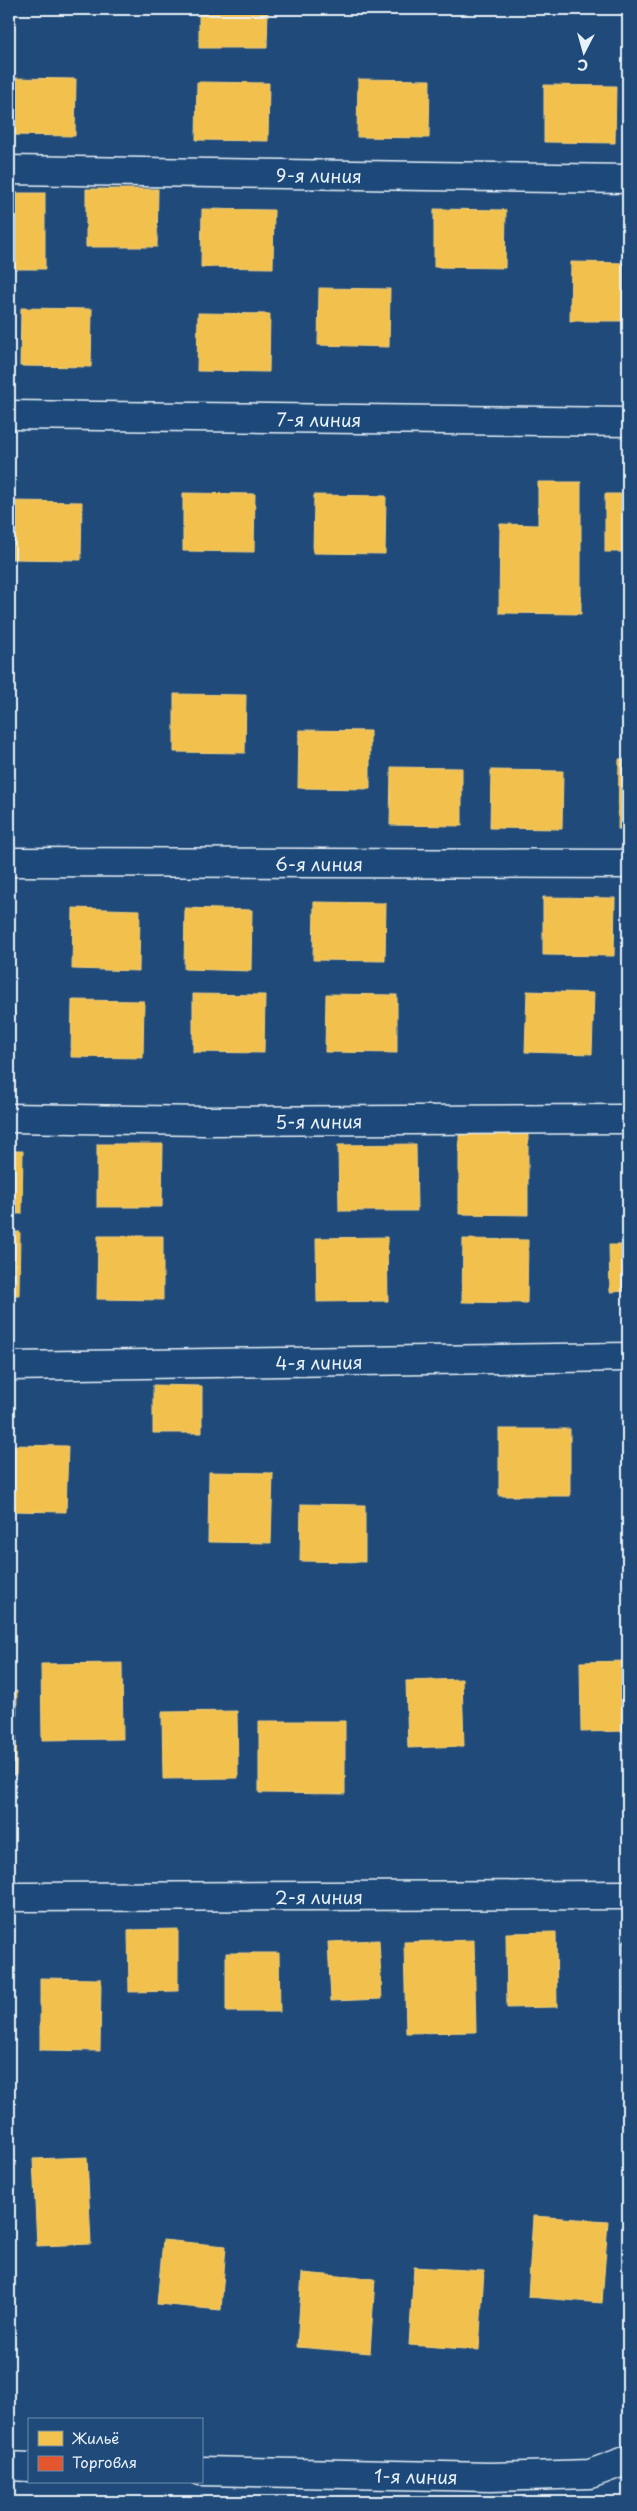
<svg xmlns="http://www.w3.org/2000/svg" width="637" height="2511" font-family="'Playpen Sans',sans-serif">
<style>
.homes{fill:#f2c14e;stroke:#efcf81}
.shops{fill:#e4572e;stroke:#e5856b}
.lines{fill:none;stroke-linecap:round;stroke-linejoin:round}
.street-casing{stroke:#e8f1f8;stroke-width:31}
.street{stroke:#1f4a7a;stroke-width:28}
.labels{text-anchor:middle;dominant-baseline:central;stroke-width:5;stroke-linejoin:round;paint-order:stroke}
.street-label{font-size:18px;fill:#e8f1f8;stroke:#1f4a7a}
</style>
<rect width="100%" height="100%" fill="#1f4a7a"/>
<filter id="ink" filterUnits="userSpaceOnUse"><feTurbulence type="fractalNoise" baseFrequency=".02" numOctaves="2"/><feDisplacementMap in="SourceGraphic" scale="10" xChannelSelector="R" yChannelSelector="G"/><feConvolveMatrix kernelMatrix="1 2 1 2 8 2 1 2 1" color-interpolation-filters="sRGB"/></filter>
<g filter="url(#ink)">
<g class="homes">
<polygon points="199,9 268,9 267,48 199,48"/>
<polygon points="9,78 76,79 75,136 9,135"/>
<polygon points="358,79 430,80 429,138 357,137"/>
<polygon points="197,82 269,83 268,141 196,140"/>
<polygon points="544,85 616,86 615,143 544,142"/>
<polygon points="86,189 158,189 157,247 86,247"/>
<rect x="9" y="193" width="36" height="76"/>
<polygon points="202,209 274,210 273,268 201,267"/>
<polygon points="434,209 506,210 505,268 434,267"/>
<polygon points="571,262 628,263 628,321 570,321"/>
<polygon points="319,288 390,289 389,347 318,345"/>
<polygon points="21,308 92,309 91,367 20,366"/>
<polygon points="198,313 270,314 269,372 197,371"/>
<polygon points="538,482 581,482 581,614 499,613 500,524 538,525"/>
<polygon points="183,493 255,494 254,552 183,551"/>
<rect x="605" y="494" width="23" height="58"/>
<polygon points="314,495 386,496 385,554 313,553"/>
<polygon points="10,501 82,502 81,560 10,559"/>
<polygon points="174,694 246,695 245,753 174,752"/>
<polygon points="299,730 370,731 370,789 298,788"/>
<polygon points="619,759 628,759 628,830 618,829"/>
<polygon points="391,767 462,768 462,826 390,825"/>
<polygon points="491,770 563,771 562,829 490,828"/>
<polygon points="543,897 615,898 614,956 543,955"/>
<polygon points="314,902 386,903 385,961 313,960"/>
<polygon points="73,908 140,910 139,971 72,969"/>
<polygon points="185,908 252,910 251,971 184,969"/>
<polygon points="9,910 12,910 11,972 9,972"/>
<polygon points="527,991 594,993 592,1054 525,1052"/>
<polygon points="193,994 265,995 264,1053 193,1052"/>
<polygon points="326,994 397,995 397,1053 325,1052"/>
<polygon points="72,1000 144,1001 143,1058 71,1057"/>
<polygon points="9,1007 14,1007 13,1068 9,1068"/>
<polygon points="459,1134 528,1134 528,1215 459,1214"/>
<polygon points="97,1144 163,1144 162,1207 97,1207"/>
<polygon points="416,1144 417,1211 339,1211 338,1145"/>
<polygon points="9,1151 23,1151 22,1214 9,1214"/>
<polygon points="9,1232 20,1232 19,1295 9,1295"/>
<polygon points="98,1236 163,1236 163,1300 97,1299"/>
<polygon points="387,1237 388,1301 317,1302 316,1238"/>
<polygon points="463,1239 528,1240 527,1303 462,1302"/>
<polygon points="609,1245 628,1245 628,1291 610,1292"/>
<polygon points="153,1385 202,1386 202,1433 153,1433"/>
<rect x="499" y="1429" width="71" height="67"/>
<polygon points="9,1445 68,1446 66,1512 9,1511"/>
<polygon points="209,1472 273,1473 271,1543 208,1542"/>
<polygon points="301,1504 365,1505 365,1562 300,1561"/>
<polygon points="628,1661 628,1731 581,1732 580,1662"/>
<polygon points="122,1663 123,1739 42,1740 41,1664"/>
<polygon points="462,1679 464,1746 408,1748 406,1681"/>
<polygon points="9,1691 17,1691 16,1775 9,1775"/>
<polygon points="237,1711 238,1778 163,1779 162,1712"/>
<polygon points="259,1721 345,1721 345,1794 259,1793"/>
<polygon points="178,1929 178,1991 129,1992 128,1930"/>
<polygon points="556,1932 557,2007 507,2008 506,1933"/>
<polygon points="379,1940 382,1999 331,2001 328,1942"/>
<polygon points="474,1940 476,2032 406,2033 404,1942"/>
<rect x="624" y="1940" width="4" height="71"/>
<polygon points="226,1953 279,1953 280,2012 226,2012"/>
<polygon points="40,1978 101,1979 100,2051 40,2050"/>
<polygon points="87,2157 91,2244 37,2246 33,2159"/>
<polygon points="533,2216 608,2221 602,2303 528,2297"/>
<polygon points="163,2240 226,2246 221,2310 157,2304"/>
<polygon points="414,2267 484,2271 479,2350 409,2345"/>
<polygon points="302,2273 375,2279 370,2353 297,2347"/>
</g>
<polygon class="shops" points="628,2187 628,2234 626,2234"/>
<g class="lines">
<defs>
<g id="street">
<path id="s1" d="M9,170L628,179"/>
<path id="s2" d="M9,415L628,422"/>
<path id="s3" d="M9,862L628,864"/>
<path id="s4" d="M9,1118L205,1121L628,1119"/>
<path id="s5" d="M9,1366L628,1357"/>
<path id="s6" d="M9,1897L628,1895"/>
<polyline points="9,2466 29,2467"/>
<path id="s7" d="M201,2471L491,2477L590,2474L628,2460"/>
</g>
</defs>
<use href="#street" class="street-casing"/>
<use href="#street" class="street"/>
</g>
</g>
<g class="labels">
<g class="street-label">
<text stroke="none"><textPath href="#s1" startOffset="310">9-я линия</textPath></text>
<text stroke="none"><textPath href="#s2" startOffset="310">7-я линия</textPath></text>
<text stroke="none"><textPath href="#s3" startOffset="310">6-я линия</textPath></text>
<text stroke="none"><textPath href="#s4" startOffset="310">5-я линия</textPath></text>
<text stroke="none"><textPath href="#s5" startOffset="310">4-я линия</textPath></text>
<text stroke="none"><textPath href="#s6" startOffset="310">2-я линия</textPath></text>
<text stroke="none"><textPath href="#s7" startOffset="215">1-я линия</textPath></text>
</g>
</g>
<rect width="637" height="2511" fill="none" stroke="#1f4a7a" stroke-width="30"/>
<rect x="15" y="15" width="607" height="2481" fill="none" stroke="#e8f1f8" stroke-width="2" filter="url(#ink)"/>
<rect x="28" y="2418" width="175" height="65" fill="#1f4a7a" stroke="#6f8dac"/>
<rect x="38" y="2431" width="25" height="15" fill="#f2c14e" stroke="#6f8dac"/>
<text x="72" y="2444" font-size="15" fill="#e8f1f8">Жильё</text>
<rect x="38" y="2456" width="25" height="15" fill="#e4572e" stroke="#6f8dac"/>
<text x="72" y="2468" font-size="15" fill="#e8f1f8">Торговля</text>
<g transform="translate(584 52) rotate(186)" stroke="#1f4a7a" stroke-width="4" paint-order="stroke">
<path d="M0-4L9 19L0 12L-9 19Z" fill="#e8f1f8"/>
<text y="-8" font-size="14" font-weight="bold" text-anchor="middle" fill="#e8f1f8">С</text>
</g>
</svg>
